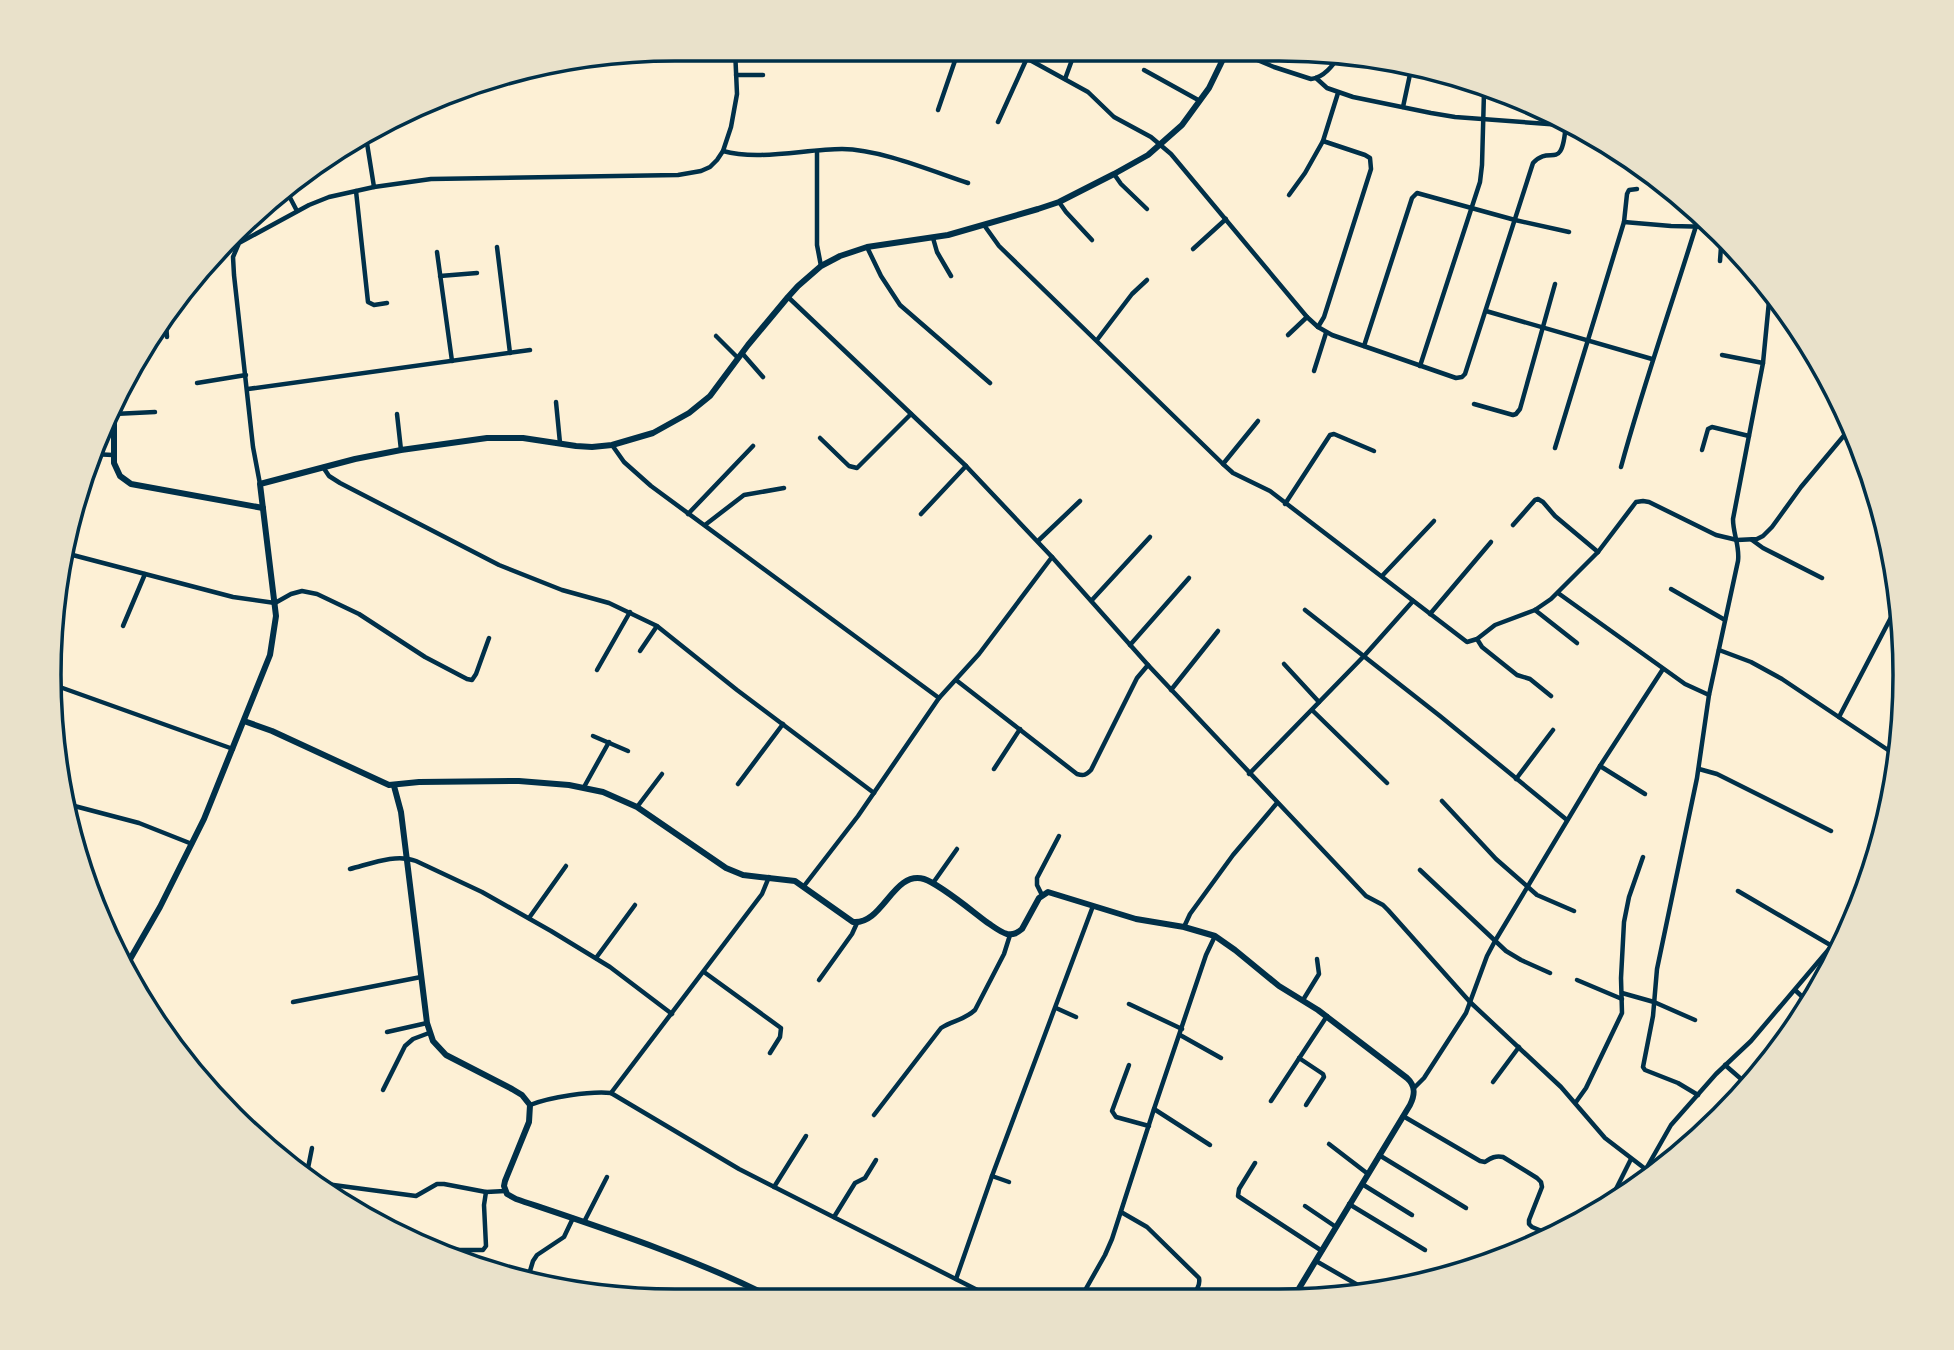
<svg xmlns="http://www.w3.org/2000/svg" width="1954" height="1350" font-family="'Open Sans',sans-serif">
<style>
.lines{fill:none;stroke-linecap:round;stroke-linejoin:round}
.minor{stroke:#003049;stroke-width:4.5}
.tertiary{stroke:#003049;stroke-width:6}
.rim{fill:none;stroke:#003049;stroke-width:3.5}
</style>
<rect width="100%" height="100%" fill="#fdf0d5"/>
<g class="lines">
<g class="minor">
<path d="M1010,49L1088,92L1114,117L1151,137L1171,154L1307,317L1318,327L1332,335L1456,378L1462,377L1465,374L1533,163C1551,143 1562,175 1566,123"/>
<path d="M1231,49L1274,67L1311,79C1324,78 1333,65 1340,55"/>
<polyline points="1144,70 1200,101"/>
<polyline points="736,75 763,75"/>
<polyline points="1316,78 1327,88 1353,97 1431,113 1455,117 1575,126"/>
<polyline points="1065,79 1076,49"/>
<polyline points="1403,107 1412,65"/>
<polyline points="938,110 959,49"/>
<polyline points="998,122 1027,58"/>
<polyline points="366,137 374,187"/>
<path d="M723,151C759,161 805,149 842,149C879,149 932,171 968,183"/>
<polyline points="817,152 817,245 821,266"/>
<polyline points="1114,174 1121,184 1147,209"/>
<polyline points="286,190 297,211"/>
<polyline points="356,191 368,302 374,305 387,303"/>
<polyline points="1289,195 1305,173 1323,141"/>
<polyline points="1059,202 1066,212 1092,240"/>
<polyline points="1624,222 1627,194 1629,190 1637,189"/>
<polyline points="984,225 999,246 1223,464 1233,473 1270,491 1467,642 1477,639 1495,625 1535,610 1551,599 1598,552 1636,502 1643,501 1649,502 1716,535 1737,540 1757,539 1763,536 1772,527 1801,487 1852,426"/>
<polyline points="933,238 937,252 951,276"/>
<polyline points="497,247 510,353"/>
<polyline points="867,247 881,276 900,305 990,383"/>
<polyline points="1193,249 1226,219"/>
<polyline points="437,252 452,361"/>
<polyline points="1720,261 1722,233"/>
<polyline points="440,276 477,273"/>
<polyline points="788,297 966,466 1052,557 1148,665 1366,896 1383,905 1388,910 1470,1002 1561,1087 1605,1138 1648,1171"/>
<polyline points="1486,311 1652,359"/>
<polyline points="166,324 167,337"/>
<polyline points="1318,327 1324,317 1371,169 1370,158 1365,155 1323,141 1338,93"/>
<polyline points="1288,335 1307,317"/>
<polyline points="716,336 738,358"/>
<polyline points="1097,340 1132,294 1147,280"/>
<polyline points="1364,346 1412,198 1417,193 1515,220 1569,232"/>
<polyline points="742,353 763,377"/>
<polyline points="1722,355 1763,363"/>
<polyline points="1420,366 1480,182 1482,165 1484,92"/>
<polyline points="1314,371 1326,333"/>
<polyline points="197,383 246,375"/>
<polyline points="248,389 530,350"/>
<polyline points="556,402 560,443"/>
<polyline points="1474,404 1513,415 1516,414 1520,409 1555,284"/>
<polyline points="114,414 155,412"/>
<polyline points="397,414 401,450"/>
<polyline points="102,426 113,427"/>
<polyline points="820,438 849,466 857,468 911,414"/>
<polyline points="612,445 624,462 651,486 939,698"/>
<polyline points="1555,448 1624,222 1671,226 1714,227"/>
<polyline points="1702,450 1708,429 1712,427 1749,436"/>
<polyline points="92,454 113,455"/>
<polyline points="1223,464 1258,421"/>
<polyline points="323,467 329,476 340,483 499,565 562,590 609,603 657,626 737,690 874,793"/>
<path d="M1621,467C1643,386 1671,307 1696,226L1697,213"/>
<polyline points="260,484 253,447 234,275 233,257 239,243 309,205 329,197 374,187 431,179 678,175 701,171 710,167 717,160 723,151 731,127 737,94 735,49"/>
<polyline points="1285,504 1330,435 1334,434 1374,451"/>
<polyline points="688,514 753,446"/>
<polyline points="921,514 966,466"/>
<polyline points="705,525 744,495 784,488"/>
<polyline points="1513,525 1535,500 1538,499 1543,502 1555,516 1598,552"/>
<polyline points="1752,540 1763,548 1822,578"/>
<polyline points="1038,541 1080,501"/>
<polyline points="65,553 233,597 275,603 291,594 302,591 317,594 359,614 425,657 467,679 472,680 476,674 489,638"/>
<polyline points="1382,576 1434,521"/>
<polyline points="1671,589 1725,620"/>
<polyline points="1558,593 1685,684 1709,695"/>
<polyline points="1092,600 1150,537"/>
<polyline points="1305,610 1440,716 1567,820"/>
<polyline points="1535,610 1577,643"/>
<polyline points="1430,614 1491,542"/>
<polyline points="123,626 145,574"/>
<polyline points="1477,639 1482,647 1517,675 1530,679 1551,696"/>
<polyline points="1130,645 1189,578"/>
<polyline points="1719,650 1751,662 1782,679 1897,756"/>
<polyline points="640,651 657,626"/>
<polyline points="1284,664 1319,702"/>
<polyline points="597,670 630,612"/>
<path d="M956,680L1077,774C1084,776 1086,775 1091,770L1137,678L1148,665"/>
<polyline points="57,686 233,749"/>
<polyline points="1171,690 1218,631"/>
<polyline points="1312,710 1387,783"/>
<polyline points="1839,717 1898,604"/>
<polyline points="593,736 628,751"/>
<polyline points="1600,766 1645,794"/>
<polyline points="994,769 1020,729"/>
<polyline points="1699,769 1717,774 1831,831"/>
<polyline points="1249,774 1364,656 1413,601"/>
<polyline points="1516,779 1553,730"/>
<polyline points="738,784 783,724"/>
<polyline points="584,787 609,742"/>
<polyline points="1442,801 1496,859 1537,895 1574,911"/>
<polyline points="63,803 139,823 192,844"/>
<polyline points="637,807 662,774"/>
<path d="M350,869C370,864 396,853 416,861L482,892L551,931L610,967L672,1014"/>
<polyline points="1420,870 1506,951 1521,960 1550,973"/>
<polyline points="933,883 957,849"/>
<polyline points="804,886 858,816 939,698 979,654 1052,557"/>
<polyline points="1738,891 1832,946"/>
<polyline points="1042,895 1037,885 1037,878 1059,836"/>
<polyline points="529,918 566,866"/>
<polyline points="1184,927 1190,914 1233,855 1277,803"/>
<polyline points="596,958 635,905"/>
<polyline points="704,972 781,1028 780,1037 770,1053"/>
<polyline points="819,980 852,934 857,923"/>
<polyline points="1577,980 1622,999"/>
<polyline points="1795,990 1810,1004"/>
<polyline points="1622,993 1654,1002 1695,1020"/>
<polyline points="1303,1000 1319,974 1317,959"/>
<polyline points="293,1002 421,977"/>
<polyline points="1129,1004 1182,1029"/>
<polyline points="1056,1008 1076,1017"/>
<polyline points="387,1032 427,1023"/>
<polyline points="1180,1035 1221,1058"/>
<polyline points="1299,1058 1323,1074 1324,1077 1306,1105"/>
<polyline points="1129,1065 1112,1111 1116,1117 1149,1126"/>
<polyline points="1725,1065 1748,1085"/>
<polyline points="1493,1082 1519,1047"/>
<polyline points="1414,1088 1424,1078 1466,1013 1487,956 1495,941 1600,766 1663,669"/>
<polyline points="383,1090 405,1046 413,1039 429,1033"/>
<polyline points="611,1093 762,894 769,877"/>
<path d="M1698,1095L1678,1083L1645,1070L1643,1067L1653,1016L1657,969L1697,778L1709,695L1738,561C1740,546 1733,534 1733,519L1763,363L1770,291"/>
<polyline points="1271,1101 1327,1016"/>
<polyline points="1576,1102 1586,1088 1622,1013 1621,978 1624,922 1629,897 1643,857"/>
<path d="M530,1105C550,1097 590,1091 611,1093L739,1169L999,1301"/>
<polyline points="1154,1109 1210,1145"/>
<path d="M874,1115L941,1028C953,1020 963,1021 975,1010L1004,954L1010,935"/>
<path d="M1403,1116L1480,1161L1485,1162C1491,1158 1496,1155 1503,1157L1537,1178L1541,1182L1542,1187L1529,1220V1224L1532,1227L1549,1234"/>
<polyline points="1329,1144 1368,1174"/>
<polyline points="1379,1155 1466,1208"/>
<polyline points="1255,1163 1239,1189 1238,1196 1322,1251"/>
<polyline points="1646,1169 1671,1125 1716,1074 1751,1041 1857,916"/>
<polyline points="992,1176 1009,1182"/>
<polyline points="306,1178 312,1148"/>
<polyline points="311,1182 416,1196 437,1184 444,1184 486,1192 505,1191"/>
<polyline points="1362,1184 1412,1215"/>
<polyline points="774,1187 806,1136"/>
<polyline points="329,1196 331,1186"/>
<polyline points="1612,1197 1631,1159"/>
<polyline points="1349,1204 1425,1250"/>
<polyline points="1305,1206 1336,1227"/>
<path d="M1121,1212L1147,1227L1199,1278C1201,1288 1193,1294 1187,1301"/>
<polyline points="834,1217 855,1183 865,1178 876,1160"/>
<polyline points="584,1222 607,1177"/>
<polyline points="446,1250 483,1250 486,1246 484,1205 486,1192"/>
<polyline points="1316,1261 1370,1292"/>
<polyline points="956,1279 992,1176 1093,906"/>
<polyline points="527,1281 533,1261 537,1255 564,1237 573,1218"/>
<polyline points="1079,1301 1105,1255 1112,1239 1154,1109 1206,955 1215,936"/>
</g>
<g class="tertiary">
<polyline points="114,407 114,463 120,476 131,484 263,508"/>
<path d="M244,721L272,731L389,785L419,782L519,781L569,785L603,792L637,807L726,868L743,875L795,881L853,922C883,925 893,870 924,879C940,884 973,912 988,923C994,927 1000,932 1007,934C1014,935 1017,933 1022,929L1039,898L1048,892L1136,919L1184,927L1215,936L1235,950L1279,986L1318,1010L1407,1078C1416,1086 1415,1095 1410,1105L1292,1300"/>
<path d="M394,786L401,812L427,1023L433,1041L446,1055L512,1089L522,1095L530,1105L529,1122L505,1181L504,1186L507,1194L516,1199C605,1229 695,1258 779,1301"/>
<polyline points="125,968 160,907 204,819 270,655 276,616 260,484 355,459 401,450 487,438 523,438 576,446 592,447 612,445 653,433 689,413 710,396 748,345 788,297 798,286 821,266 840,256 867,247 948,235 1038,209 1059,202 1114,174 1148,155 1182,125 1209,88 1228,49"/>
</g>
</g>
<path d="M0 0H1954V1350H0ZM675 61H1279A614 614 0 0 1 1893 675V675A614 614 0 0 1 1279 1289H675A614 614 0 0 1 61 675V675A614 614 0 0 1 675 61Z" fill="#e9e1ca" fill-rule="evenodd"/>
<path class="rim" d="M675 61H1279A614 614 0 0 1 1893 675V675A614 614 0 0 1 1279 1289H675A614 614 0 0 1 61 675V675A614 614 0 0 1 675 61Z"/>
</svg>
